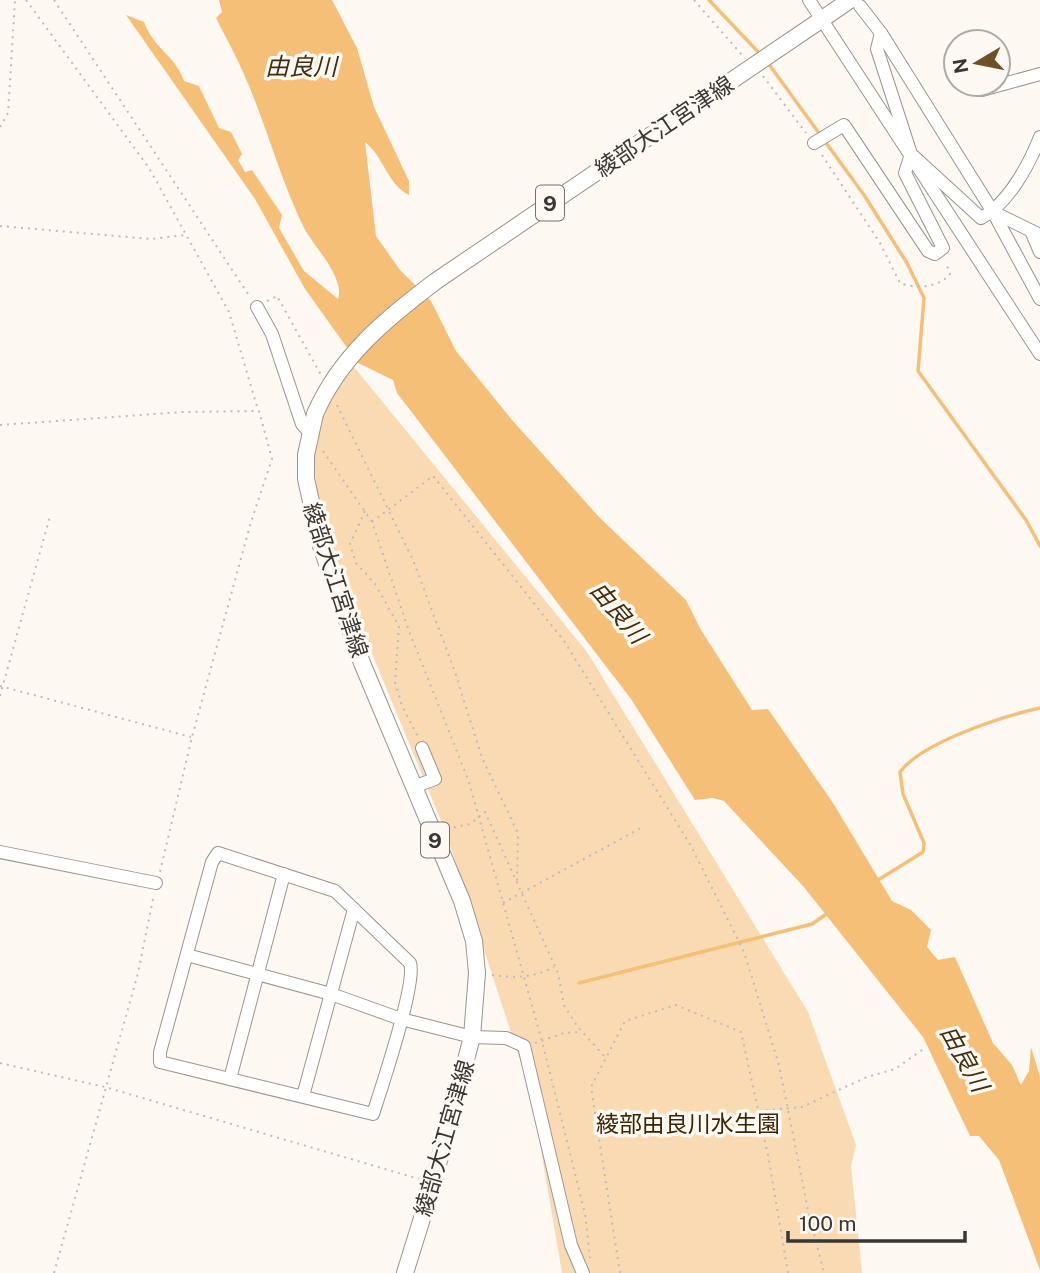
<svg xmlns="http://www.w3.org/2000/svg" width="1040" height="1273" font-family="'Public Sans','Noto Sans JP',sans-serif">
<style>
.green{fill:#fadab3}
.water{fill:#f6bf78}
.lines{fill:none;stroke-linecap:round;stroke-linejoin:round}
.stream{stroke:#f6bf78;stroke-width:3.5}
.minor-casing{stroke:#999590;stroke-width:14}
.major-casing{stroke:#999590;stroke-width:18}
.path{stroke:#bfbcb7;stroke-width:2;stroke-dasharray:2 5;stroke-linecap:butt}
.minor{stroke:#fff;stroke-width:12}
.major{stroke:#fff;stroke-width:16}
.major-bridge-casing{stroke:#999590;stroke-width:18;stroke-linecap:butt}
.major-bridge{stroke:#fff;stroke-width:16}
.labels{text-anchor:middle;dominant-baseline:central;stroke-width:7;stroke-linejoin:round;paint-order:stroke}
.shield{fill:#fdf8f2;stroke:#73716e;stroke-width:2}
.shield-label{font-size:21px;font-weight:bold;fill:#383735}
.street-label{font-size:23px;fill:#383735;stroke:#fdf8f2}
.park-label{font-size:23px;fill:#3b2505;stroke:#fdf8f2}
.water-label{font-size:24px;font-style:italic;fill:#432d0e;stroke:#fdf8f2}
</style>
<rect width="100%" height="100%" fill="#fdf8f2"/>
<polygon class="green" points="350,362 587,652 808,1012 856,1145 851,1166 862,1273 562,1273 532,1097 445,830 363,632 328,536 316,490 314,444 327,398"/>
<path class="water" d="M219,0H332L357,48L374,107L409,181V195C387,184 384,157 365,142L376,236L400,270L431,301L456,351L512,420L599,517L686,600L701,630L752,710L768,709L833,803L892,901L911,910L931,930L927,947L938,960L955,957L993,1043L1012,1065L1021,1085L1029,1071L1031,1047L1040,1077V1270L999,1160L979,1136H970L923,1037L803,886L724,801L713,798L695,800L631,699L397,393L393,380L358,363L305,289L255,199L126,15L144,22C154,49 175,55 184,81L199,86L219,128L231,132L242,154L238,160L245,172L252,170L282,215L279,228L304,271L338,299C345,277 314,247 304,228C279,177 266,123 243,72C235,54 225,36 216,18L222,12Z"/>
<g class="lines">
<g class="stream">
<polyline points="709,0 761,55"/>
<polyline points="768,63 864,195 907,263 924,298 918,371 1026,520 1040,546"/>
<path d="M875,882L923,852L924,843L903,794L900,772C922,742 1004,716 1040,708"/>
<polyline points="579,983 812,924 828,913"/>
</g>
<defs>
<g id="minor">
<polyline points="809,0 1040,354"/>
<polyline points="860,6 881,33 993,212 1040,299"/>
<path d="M881,33L877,49L911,154L981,218C1008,204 1029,165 1040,137"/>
<polyline points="982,90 1040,74"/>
<polyline points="814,143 844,125 928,251 935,254 943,248 905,173 911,154"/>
<polyline points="993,212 1040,235"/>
<polyline points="1031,231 1040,252"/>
<polyline points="257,307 272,334 302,424 310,433"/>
<polyline points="413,787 435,779 422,748"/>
<polyline points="0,852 156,883"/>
<path d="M218,853L335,891L410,963C417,982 381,1089 373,1114L160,1062V1052L212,862Z"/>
<polyline points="187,955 331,994 401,1019 472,1037 506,1038 524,1046 571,1245 583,1273"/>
<polyline points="230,1079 284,874"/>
<polyline points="303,1096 354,909"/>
</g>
<g id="major">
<polyline points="815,24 850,0"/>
<polyline points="315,414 306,455 306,479 321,546 362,663 462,901 474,941 477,973 472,1037 433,1183 405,1273"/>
</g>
</defs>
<use href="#minor" class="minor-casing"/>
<use href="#major" class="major-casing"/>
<g class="path">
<polyline points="26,0 149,168 229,312 258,410"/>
<polyline points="54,0 250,297"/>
<polyline points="694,0 742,55"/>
<polyline points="763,76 806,133"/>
<polyline points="0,127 8,113 15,0"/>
<path d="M822,155L880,243L900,283C915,289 939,288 950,274L946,263"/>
<polyline points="0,226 151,239 185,235"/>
<polyline points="267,301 277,296 321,375"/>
<polyline points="337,405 413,560 455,672 482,758 518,833 517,885"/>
<polyline points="0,425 183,412 259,411 272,459 251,522 192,737 160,872"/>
<polyline points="323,451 372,522 409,631 469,782 542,1041 585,1214 590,1258"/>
<polyline points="365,511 350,544 356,563 375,584 399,626 395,682 402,706 418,737"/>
<polyline points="372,522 433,476 564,641 691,846 744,952 779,1065 808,1210 824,1273"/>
<polyline points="0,686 191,737"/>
<polyline points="0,696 50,516"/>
<polyline points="447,829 470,824 485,812 558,973 564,1005 577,1026 606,1058"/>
<polyline points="503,903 641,828"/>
<path d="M492,975C515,978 533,978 554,967"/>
<polyline points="535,1043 564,1033 580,1032"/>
<polyline points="0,1063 105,1087 419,1179"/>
<polyline points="759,1111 802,1107 867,1077 895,1069 925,1048"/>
<polyline points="54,1273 138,973 154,894"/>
<polyline points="620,1273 591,1087 625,1021 676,1005 741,1032 768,1155 788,1273"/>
</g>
<use href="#minor" class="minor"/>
<use href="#major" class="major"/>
<defs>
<path id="major-bridge" d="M315,414C340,356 387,318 436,281L815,24"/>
</defs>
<use href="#major-bridge" class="major-bridge-casing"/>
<use href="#major-bridge" class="major-bridge"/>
</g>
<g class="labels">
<g class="shield">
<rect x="536" y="185.5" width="28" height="35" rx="5"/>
<rect x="421" y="822.5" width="28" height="35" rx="5"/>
</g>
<g class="shield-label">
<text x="550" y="203">9</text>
<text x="435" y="840">9</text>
</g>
<g class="street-label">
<text transform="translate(664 126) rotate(-34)">綾部大江宮津線</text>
<text transform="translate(336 580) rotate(72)">綾部大江宮津線</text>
<text transform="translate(444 1138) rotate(-74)">綾部大江宮津線</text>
</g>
<g class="park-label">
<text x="688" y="1123">綾部由良川水生園</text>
</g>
<g class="water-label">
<text x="301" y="66">由良川</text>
<text transform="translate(619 612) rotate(50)">由良川</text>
<text transform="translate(965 1058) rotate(61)">由良川</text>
</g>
</g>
<g transform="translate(977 63) rotate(260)"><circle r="33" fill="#fdf8f2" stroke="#aeaba6" stroke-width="2"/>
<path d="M0-5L12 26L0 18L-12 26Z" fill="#6f4f25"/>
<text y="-10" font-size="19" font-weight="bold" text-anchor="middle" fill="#383735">N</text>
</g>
<path d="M788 1231v10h177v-10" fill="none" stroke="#383735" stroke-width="3.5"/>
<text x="799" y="1231" font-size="21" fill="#383735" stroke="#fdf8f2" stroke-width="5" paint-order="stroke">100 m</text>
</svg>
